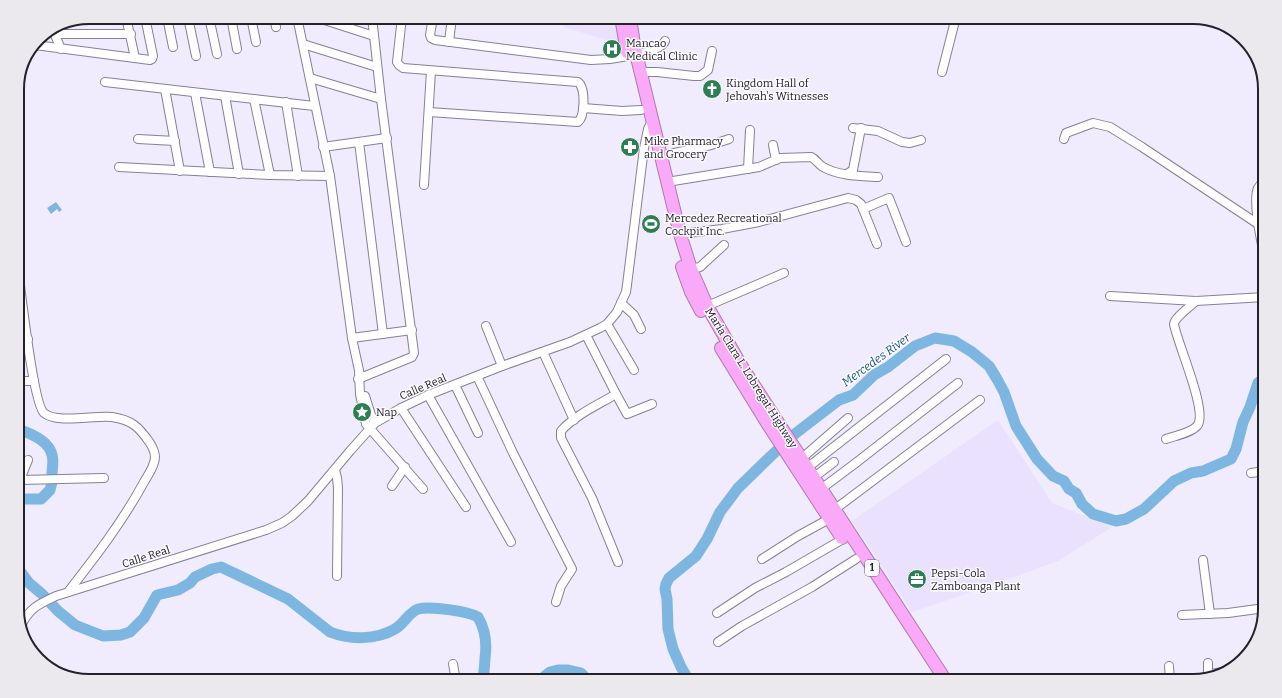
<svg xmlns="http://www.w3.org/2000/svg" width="1282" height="698" font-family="Bitter,serif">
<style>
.built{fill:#eae1ff}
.water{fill:#7db6e0}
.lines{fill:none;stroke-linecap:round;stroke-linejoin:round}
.river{stroke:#7db6e0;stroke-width:11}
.minor-casing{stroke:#868094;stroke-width:10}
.highway-casing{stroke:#ae79af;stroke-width:14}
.minor{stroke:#fff;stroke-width:8}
.highway{stroke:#f9a9f7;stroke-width:12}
.labels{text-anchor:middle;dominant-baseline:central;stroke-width:3;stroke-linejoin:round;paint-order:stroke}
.shield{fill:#fcfaff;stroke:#646269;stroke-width:1}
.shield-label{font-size:10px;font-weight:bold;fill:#232129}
.poi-label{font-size:11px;fill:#232129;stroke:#fcfaff;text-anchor:start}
.street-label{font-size:11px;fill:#232129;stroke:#fcfaff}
.water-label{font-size:12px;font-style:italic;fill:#175981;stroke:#fcfaff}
.rim{fill:none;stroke:#232129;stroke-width:2}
</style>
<rect width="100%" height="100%" fill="#f0ebfd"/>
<g class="built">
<polygon points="566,17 615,17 620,44 563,27"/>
<polygon points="615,43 616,55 609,55 608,44"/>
<polygon points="998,420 1052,503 1112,527 1058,561 989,586 912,612 852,521"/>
</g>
<polygon class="water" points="56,202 62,210 59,212 57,209 51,214 47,208"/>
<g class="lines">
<g class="river">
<path d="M17,429C30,433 49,441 52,455C54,461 52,468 52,474"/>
<polyline points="17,502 24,499 41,499 50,490 52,482"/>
<path d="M17,567L29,583L42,594L58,611L75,625L103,636L121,635L130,632L144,618L157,595L178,590L190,583L195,577L212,569L221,567L288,599L330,632C350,640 376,640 395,629C404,624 408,613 418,609C431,606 467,611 478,617C485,629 487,644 485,658C485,666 483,673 484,681"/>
<polyline points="539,681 550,672 558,670 568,670 581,673 588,681"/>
<polyline points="689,681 681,667 673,649 668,629 667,599 665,589 666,584 669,578 696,556 707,539 720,512 738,488 772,455 796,433 839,400 853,395 874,375 888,367 915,346 935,338 954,341 972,352 989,366 997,379 1004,392 1016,426 1037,459 1053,476 1064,481 1069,489 1076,493 1082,504 1093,514 1116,521 1126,519 1144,509 1174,481 1191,473 1203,471 1231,459 1236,449 1243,422 1250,407 1258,383 1265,377"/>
</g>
<defs>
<g id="minor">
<polyline points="126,17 135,58"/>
<polyline points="167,17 173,47"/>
<polyline points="188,17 196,56"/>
<polyline points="209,17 217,54"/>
<polyline points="231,17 237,49"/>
<polyline points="251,17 256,42"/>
<polyline points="274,17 276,27"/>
<polyline points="297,17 330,176 352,338 412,330"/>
<polyline points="315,17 374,36"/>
<path d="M402,17L397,62L399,65L403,68L578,82L580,84C585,92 585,116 578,122L429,112"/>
<polyline points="433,17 430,35 431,38 435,40 591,60 610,59 628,56"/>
<polyline points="52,28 61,49"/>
<polyline points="55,34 131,34"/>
<polyline points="449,42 452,17"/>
<polyline points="303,44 377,67"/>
<polyline points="35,45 150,60 152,59 153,56 145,17"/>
<path d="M636,55C645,52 661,50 665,41"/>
<polyline points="640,72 657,72 694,76 700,76 708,70 712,51"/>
<polyline points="942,72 956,17"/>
<polyline points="310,78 381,99"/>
<polyline points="105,82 314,106"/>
<polyline points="165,89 180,171"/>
<polyline points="195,93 210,172"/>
<polyline points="225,96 239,174"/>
<polyline points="254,99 270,175"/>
<polyline points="286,102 298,176"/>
<polyline points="583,108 622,111 641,110"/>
<polyline points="853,128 878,131 902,142 910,143 921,140"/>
<polyline points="138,139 175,141"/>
<polyline points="1064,139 1066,133 1093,123 1110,127 1142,147 1258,224"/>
<polyline points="359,142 383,334"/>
<polyline points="773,145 776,160"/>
<polyline points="323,147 387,138"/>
<polyline points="661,156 711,145 729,139"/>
<polyline points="119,167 270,175 330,176"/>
<polyline points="748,169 750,130"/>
<polyline points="847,174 853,170 861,128"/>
<path d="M1265,181C1262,183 1260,184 1258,188C1252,202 1262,244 1265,260"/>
<path d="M667,182L759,167L780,158L811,157C816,159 818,164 823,167C839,176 860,176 878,177"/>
<polyline points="424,185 431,71"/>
<polyline points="863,209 889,198 906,242"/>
<polyline points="680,234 722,229 759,222 848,198 856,200 861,204 877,244"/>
<path d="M17,262C20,283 33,404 44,413C57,424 95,415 112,417C132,420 139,427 150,443C153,448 155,452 155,457C155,466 148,475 144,482C123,521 96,556 68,592"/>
<polyline points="691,269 700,267 724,245"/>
<polyline points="1110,296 1196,301 1265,297"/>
<polyline points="621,303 634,315 641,329"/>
<polyline points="707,306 784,273"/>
<polyline points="607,324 634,370"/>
<polyline points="486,326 502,366"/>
<path d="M586,335L616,394C598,405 575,415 561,431V438L592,498L618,562"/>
<polyline points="352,338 360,375"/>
<polyline points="17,339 28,339"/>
<polyline points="543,352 574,420"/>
<polyline points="359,371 360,394 366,424 423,489"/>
<polyline points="477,376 513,453 572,569 561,586 556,602"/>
<polyline points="358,379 412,357 414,353 381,99 372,17"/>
<polyline points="17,381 34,381"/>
<polyline points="455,385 478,433"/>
<polyline points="616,394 627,414 652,404"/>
<polyline points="428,395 511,542"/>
<polyline points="365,396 371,415 375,423"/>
<polyline points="401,408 466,507"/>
<path d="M1166,439C1174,436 1191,433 1197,426C1209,413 1177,343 1174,324C1175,317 1190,307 1196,301"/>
<polyline points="801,459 848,418"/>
<polyline points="807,468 946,359"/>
<polyline points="335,470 337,478 338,488 337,576"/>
<polyline points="1251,473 1265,471"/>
<polyline points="813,478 834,462"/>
<polyline points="20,480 104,478"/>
<polyline points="392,486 405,467"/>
<polyline points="17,487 28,460"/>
<polyline points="817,492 857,462 958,383"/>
<polyline points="834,510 980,400"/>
<polyline points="762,559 798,536 829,519"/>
<polyline points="1203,560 1210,614"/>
<polyline points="717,613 755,588 786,572 843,539"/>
<polyline points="1182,615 1228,613 1265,608"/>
<path d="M21,626C29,608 39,604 56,596L266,530L282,523L292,516L308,501L350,451L375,423L401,408L428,395L502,366L570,342L600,328L607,324L617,312L626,292L627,285L644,148L648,129L652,121"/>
<polyline points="718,642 742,626 812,587 856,559"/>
<polyline points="1208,663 1208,677"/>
<polyline points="453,664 456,681"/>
<polyline points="1169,666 1170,681"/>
<polyline points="1208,675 1231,670"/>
</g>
<g id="highway">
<polyline points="621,17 627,52"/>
<polyline points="630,17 634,45 680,234 691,269 707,306 742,367 946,681"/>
<polyline points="682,267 691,292 701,311"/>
<polyline points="721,348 769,426 842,538"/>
</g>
</defs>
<use href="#minor" class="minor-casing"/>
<use href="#highway" class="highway-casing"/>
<use href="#minor" class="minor"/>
<use href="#highway" class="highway"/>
</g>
<defs>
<symbol id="hospital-disc" viewBox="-11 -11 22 22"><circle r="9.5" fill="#2d7f51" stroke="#fcfaff"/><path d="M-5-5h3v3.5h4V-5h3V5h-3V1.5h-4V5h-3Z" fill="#fff"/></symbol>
<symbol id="church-disc" viewBox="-11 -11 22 22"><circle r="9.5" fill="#2d7f51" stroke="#fcfaff"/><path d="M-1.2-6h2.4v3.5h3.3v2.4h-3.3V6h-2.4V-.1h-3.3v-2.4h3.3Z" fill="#fff"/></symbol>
<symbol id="pharmacy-disc" viewBox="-11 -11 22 22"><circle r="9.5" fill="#2d7f51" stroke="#fcfaff"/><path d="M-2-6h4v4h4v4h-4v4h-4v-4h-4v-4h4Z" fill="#fff"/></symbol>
<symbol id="stadium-disc" viewBox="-11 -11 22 22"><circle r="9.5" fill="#2d7f51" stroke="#fcfaff"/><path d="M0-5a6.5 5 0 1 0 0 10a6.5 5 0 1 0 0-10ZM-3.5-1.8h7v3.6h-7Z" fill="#fff"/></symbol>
<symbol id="sight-disc" viewBox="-11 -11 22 22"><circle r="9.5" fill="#2d7f51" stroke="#fcfaff"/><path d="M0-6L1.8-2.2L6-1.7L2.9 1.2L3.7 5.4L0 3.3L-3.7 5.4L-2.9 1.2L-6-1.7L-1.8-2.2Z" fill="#fff"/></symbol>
<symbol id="office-disc" viewBox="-11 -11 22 22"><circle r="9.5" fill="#2d7f51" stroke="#fcfaff"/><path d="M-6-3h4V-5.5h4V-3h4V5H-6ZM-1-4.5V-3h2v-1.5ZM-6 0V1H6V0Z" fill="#fff"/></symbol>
</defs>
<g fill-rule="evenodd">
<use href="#hospital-disc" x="601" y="38" width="22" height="22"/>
<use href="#church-disc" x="701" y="78" width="22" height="22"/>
<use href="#pharmacy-disc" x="619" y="136" width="22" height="22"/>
<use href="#stadium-disc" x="640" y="213" width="22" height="22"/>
<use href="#sight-disc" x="351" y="401" width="22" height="22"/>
<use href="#office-disc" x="906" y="568" width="22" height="22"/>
</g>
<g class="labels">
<rect class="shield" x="865" y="560" width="14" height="16" rx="3"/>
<g class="shield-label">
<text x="872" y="568">1</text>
</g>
<g class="poi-label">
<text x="626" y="43">Mancao<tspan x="626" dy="13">Medical Clinic</tspan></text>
<text x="726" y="83">Kingdom Hall of<tspan x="726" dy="13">Jehovah's Witnesses</tspan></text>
<text x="644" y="141">Mike Pharmacy<tspan x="644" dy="13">and Grocery</tspan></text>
<text x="665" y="218">Mercedez Recreational<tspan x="665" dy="13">Cockpit Inc.</tspan></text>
<text x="376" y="412">Nap</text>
<text x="931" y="573">Pepsi-Cola<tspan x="931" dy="13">Zamboanga Plant</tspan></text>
</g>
<g class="street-label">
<text transform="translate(751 378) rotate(58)">Maria Clara L. Lobregat Highway</text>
<text transform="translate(423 387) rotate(-23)">Calle Real</text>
<text transform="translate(146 557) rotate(-18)">Calle Real</text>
</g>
<g class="water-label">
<text transform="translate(876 360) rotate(-36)">Mercedes River</text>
</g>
</g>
<path d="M0 0H1282V698H0ZM89 24H1193A65 65 0 0 1 1258 89V609A65 65 0 0 1 1193 674H89A65 65 0 0 1 24 609V89A65 65 0 0 1 89 24Z" fill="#ebe9ee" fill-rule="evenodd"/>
<path class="rim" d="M89 24H1193A65 65 0 0 1 1258 89V609A65 65 0 0 1 1193 674H89A65 65 0 0 1 24 609V89A65 65 0 0 1 89 24Z"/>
</svg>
